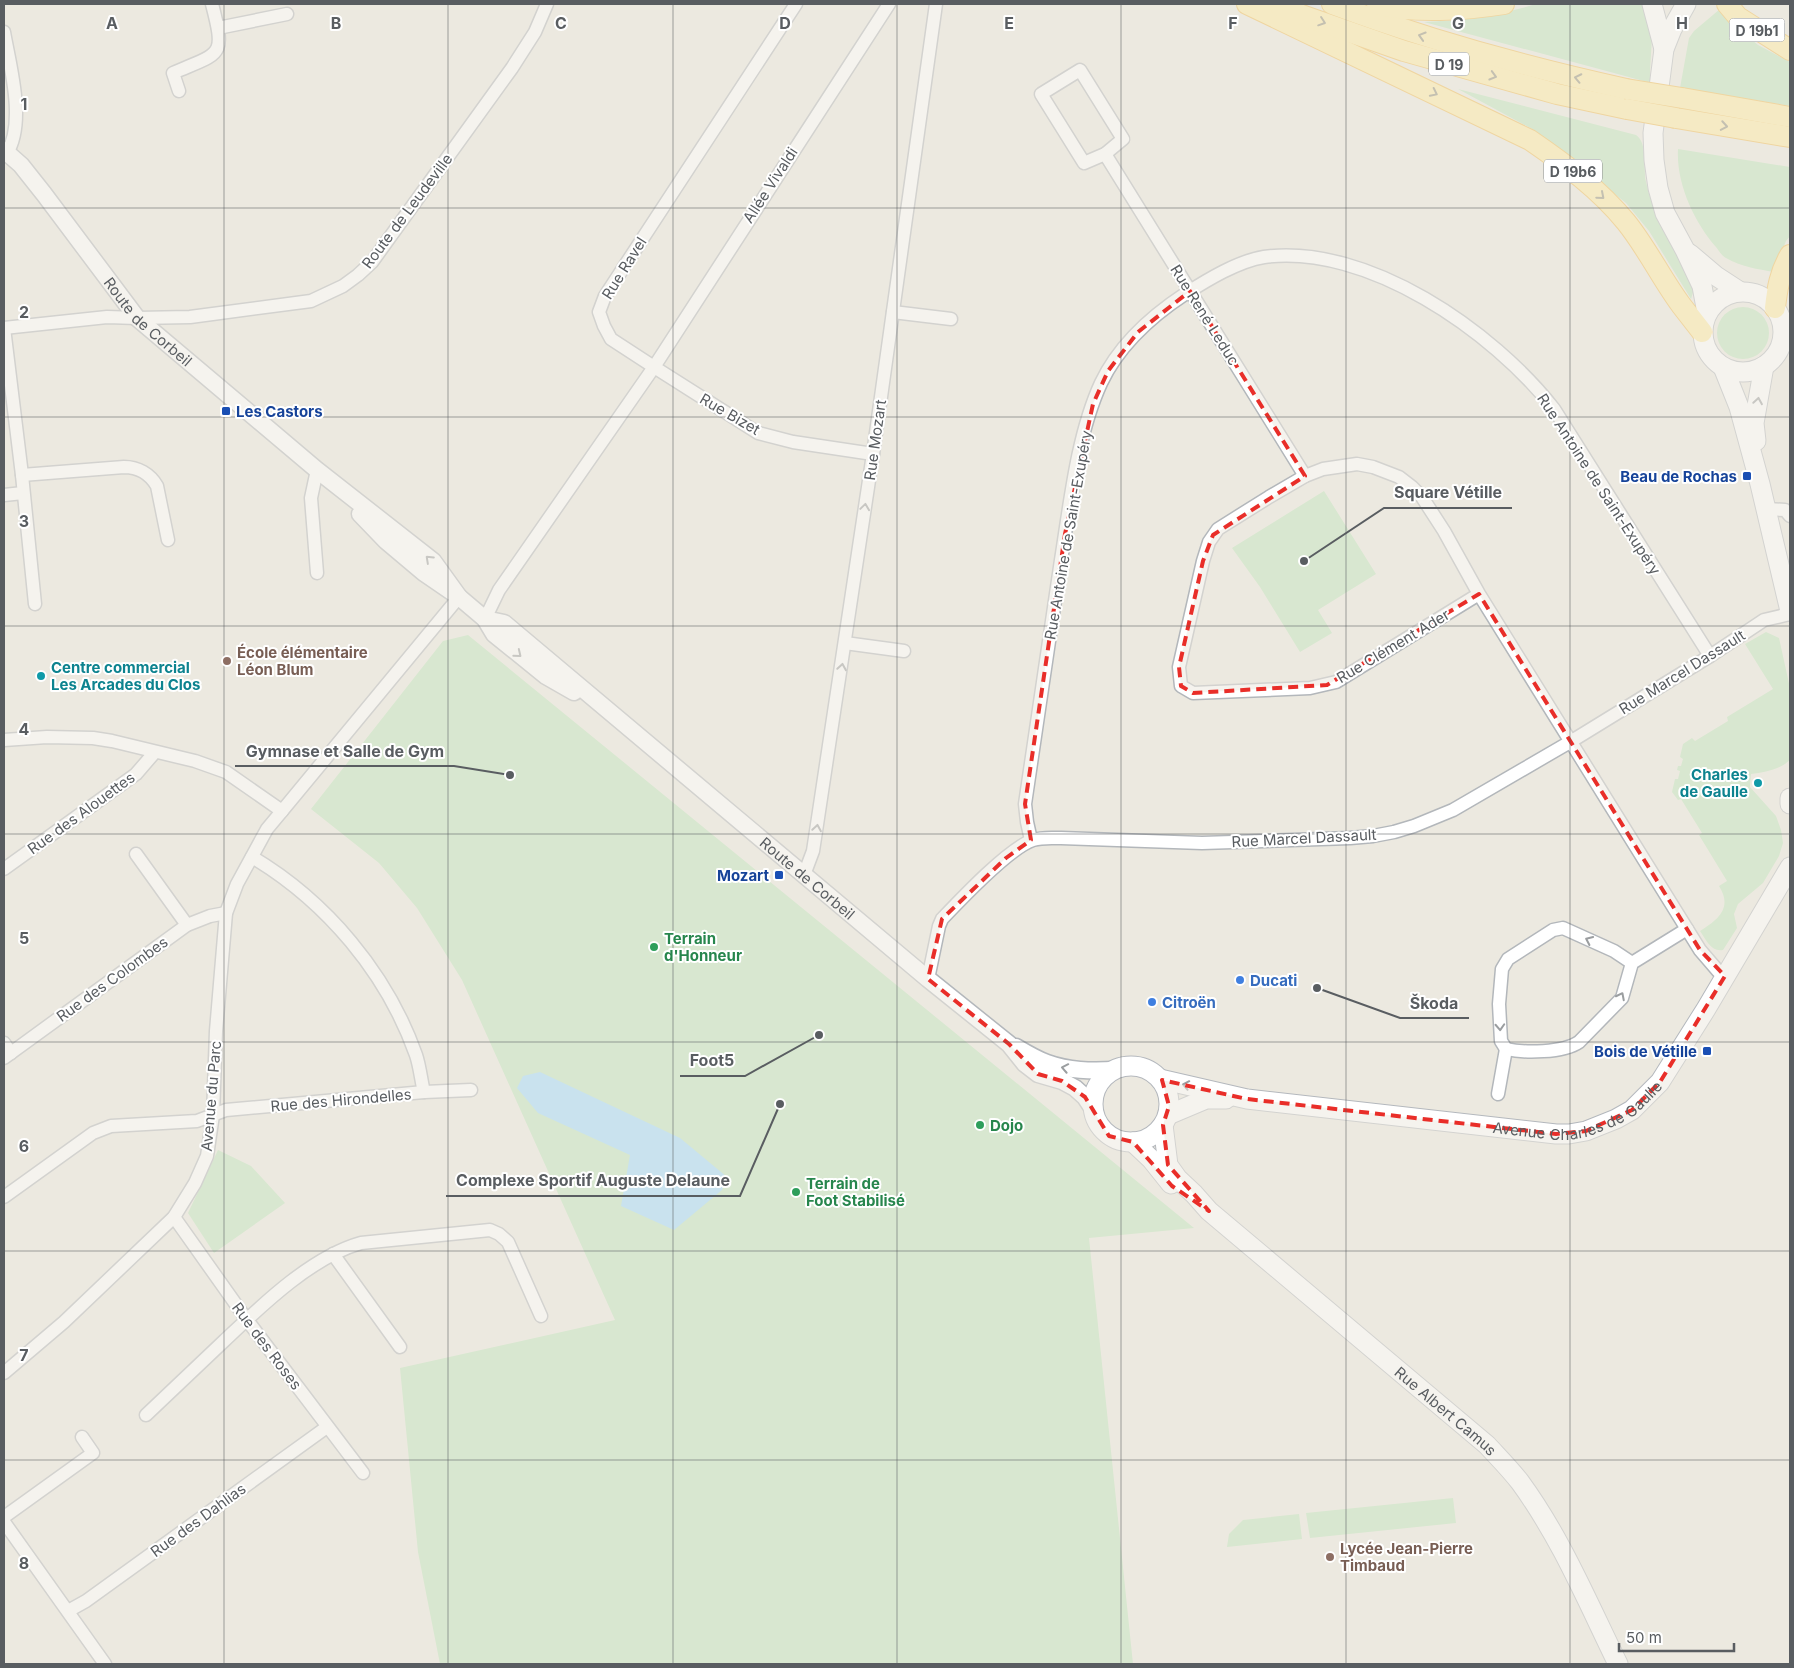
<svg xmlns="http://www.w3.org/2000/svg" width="1794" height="1668" font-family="Inter,sans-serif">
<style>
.green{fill:#bee5bc}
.water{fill:#9ddaff}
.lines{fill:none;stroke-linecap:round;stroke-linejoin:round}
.minor-casing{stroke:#b3b7bb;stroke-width:15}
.tertiary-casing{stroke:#b3b7bb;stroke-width:19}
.secondary-casing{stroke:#b4b8bd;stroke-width:21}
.primary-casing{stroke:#f2bd54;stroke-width:22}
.minor{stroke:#fff;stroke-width:12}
.tertiary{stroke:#fff;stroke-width:16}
.secondary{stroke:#fff;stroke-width:19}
.primary{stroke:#ffeba2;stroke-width:20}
.primary-bridge-casing{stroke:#f2bd54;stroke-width:22;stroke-linecap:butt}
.primary-bridge{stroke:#ffeba2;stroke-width:20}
.oneway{stroke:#938f78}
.oneway2{stroke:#9b9ea0}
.marked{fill:none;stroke:#e92e29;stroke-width:4;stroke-dasharray:10 6;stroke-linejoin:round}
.grid{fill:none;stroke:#595d61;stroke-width:1;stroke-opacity:0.55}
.transit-dot{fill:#1a4fb4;stroke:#fff;stroke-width:2}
.education-dot{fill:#8d6e63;stroke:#fff;stroke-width:2}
.culture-dot{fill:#0f9aa8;stroke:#fff;stroke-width:2}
.leisure-dot{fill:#2e9e5b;stroke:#fff;stroke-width:2}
.shop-dot{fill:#3f7fe0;stroke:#fff;stroke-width:2}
.labels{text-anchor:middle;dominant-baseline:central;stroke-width:4;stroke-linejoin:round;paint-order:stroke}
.shield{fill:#fff;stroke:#8b8e90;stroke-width:1}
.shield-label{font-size:14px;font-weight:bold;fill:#595d61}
.street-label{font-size:15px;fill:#595d61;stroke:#fff}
.transit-label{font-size:15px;font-weight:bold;fill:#164399;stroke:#fff;text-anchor:end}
.education-label{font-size:15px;font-weight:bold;fill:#785e54;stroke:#fff;text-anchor:start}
.culture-label{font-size:15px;font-weight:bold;fill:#0d838f;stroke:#fff;text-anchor:start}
.leisure-label{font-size:15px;font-weight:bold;fill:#27864d;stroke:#fff;text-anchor:start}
.shop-label{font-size:15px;font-weight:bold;fill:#366cbe;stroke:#fff;text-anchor:start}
.grid-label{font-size:16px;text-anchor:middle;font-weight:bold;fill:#595d61;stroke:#fff;stroke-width:4;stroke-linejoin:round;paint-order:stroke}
.leader{fill:none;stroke:#595d61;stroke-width:2}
.callout-dot{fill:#595d61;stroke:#fff;stroke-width:2}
.callout-label{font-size:16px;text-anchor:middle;font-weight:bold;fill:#595d61;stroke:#fff;stroke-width:4;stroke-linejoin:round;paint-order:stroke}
</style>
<rect width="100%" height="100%" fill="#ece9e0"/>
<g class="green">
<path d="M1536,4H1646L1652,37L1650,71L1651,83L1424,22C1465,20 1497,16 1536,4Z"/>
<polygon points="1720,9 1736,27 1758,45 1790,62 1790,106 1680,88 1689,38 1694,31"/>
<path d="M1458,89L1636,135C1648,143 1643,168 1646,182C1654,219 1677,253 1695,286L1691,299L1649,231L1626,203L1534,130Z"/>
<path d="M1678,149L1790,167V236L1786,241L1774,272C1758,269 1741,267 1726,258C1722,256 1719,251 1716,247C1694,222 1676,183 1678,149Z"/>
<circle cx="1743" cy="333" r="26"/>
<polygon points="1324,491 1376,574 1318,610 1332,633 1300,652 1260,587 1232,548"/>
<path d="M1766,632L1779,638L1790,688V760C1779,770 1765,772 1751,774L1750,787L1776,816L1781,830L1783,843L1779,856L1763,883L1738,904L1734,914L1737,928L1723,950C1711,952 1707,941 1700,931C1718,920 1733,908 1719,886L1727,881L1699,835L1702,833L1681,799L1678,800L1672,792L1675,779H1678L1680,771L1677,770L1678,766H1681L1683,759L1680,757L1683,744L1692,738L1695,741L1728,721L1727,717L1773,689L1745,644Z"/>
<polygon points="468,635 1194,1228 1089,1238 1133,1664 440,1664 418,1552 400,1368 615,1320 462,980 417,908 379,863 311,809 443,641"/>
<polygon points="218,1150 251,1166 285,1203 214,1253 188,1213"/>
<polygon points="1453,1498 1456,1523 1310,1538 1306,1513"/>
<polygon points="1299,1514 1302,1539 1227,1547 1229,1534 1243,1520"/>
</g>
<polygon class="water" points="540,1072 680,1138 727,1177 722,1190 674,1230 621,1206 630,1155 538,1113 517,1088 523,1076"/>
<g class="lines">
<defs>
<g id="minor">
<polyline points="218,28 287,14"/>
<path d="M4,32C10,66 26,122 7,153"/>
<polygon points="1080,70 1123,139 1105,154 1084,163 1041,94"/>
<path d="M179,91L173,73C221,52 226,58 212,4"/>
<polyline points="1105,154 1305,476"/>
<polyline points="893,312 951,319"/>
<polyline points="4,328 107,317 137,318 190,317 311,301 343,286 358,275 372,262 512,68 535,32 547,4"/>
<polyline points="4,328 22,475 35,604"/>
<polyline points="873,454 793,442 758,433 654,367 889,4"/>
<polyline points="317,470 311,498 317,573"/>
<path d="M22,475L124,467C138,467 150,474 157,486L168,540"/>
<polyline points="4,495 23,493"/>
<polyline points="1766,509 1785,510 1790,516"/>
<polyline points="1479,594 1336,682 1310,688 1193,693 1181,686 1179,667 1203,561 1209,542 1218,529 1269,497 1305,476 1323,469 1357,464 1373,467 1399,477 1412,487 1422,497 1444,531 1479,594 1700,950 1718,971 1725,976"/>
<polyline points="485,619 499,590 654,367 611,339 604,326 599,312 605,296 796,4"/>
<polyline points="845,643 904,651"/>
<polyline points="4,740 47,737 93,738 112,741 195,761 226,772 282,811"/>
<path d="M1031,840L1027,822L1025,804C1037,723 1049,642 1061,560C1070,504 1077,435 1101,383C1119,345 1150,317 1185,294C1207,280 1238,261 1264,257C1367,243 1493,331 1554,409L1710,656"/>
<polyline points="136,854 187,925"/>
<path d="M252,857C326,901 387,973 416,1055C420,1067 421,1080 424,1092"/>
<polyline points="4,869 136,774 155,752"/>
<polyline points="804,875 813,851 873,454 936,4"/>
<path d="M1632,963L1614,951L1563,928L1553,930L1508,959L1502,969L1499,1004L1501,1041L1506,1049C1524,1053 1563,1053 1579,1042L1622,998L1632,963L1687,929"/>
<path d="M928,979L939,926L942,919C961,899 1009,848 1033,840C1042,837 1051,838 1061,838L1202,843L1350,838L1373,836L1394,832L1414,826L1453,810L1570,742L1710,656L1764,620L1790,614"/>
<polyline points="4,1043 11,1053"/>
<polyline points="4,1058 187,925 210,916 226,913"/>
<polyline points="1498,1094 1506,1049"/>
<polyline points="4,1197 93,1133 111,1126 197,1121 226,1110 424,1092 471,1090"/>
<polyline points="174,1217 247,1320 363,1473"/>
<polyline points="333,1254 400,1347"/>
<polyline points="4,1373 64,1322 174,1217 195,1183 207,1156 213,1115 216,1031 226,913 237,884 267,829 282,811 459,597"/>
<path d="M146,1415C172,1390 198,1366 224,1341C261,1306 311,1257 361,1243L490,1230L499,1234L508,1242L541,1316"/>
<polyline points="4,1517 93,1453 82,1437"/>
<polyline points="4,1522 105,1664"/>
<polyline points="68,1611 86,1601 327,1427"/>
</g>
<g id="tertiary">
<path id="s1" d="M4,150L21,165L44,194L137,318L317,470L433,561L459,597"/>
<polyline points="360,514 386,541 424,573 459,597 485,619 494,634 546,676 574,692"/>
<path id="s2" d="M485,619L504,623L928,979L1009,1044L1025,1064L1038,1074L1062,1081L1075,1088L1085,1097L1093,1109"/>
<path d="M1016,1047C1026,1053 1036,1059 1047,1063C1069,1071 1091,1071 1114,1070"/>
</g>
<g id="secondary">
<polyline points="1652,4 1664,49"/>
<polyline points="1686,4 1672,29 1664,49 1653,133 1654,160 1658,188 1665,213 1685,250 1702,286 1707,313"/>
<polyline points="1690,254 1716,276 1739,291"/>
<circle cx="1743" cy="332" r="40"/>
<polyline points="1723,367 1739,407 1760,484 1790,611"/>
<polyline points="1756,441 1754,423 1764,366"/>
<polyline points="1790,798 1790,804"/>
<circle cx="1131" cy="1104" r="38"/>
<path id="s3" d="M1160,1079L1247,1099L1556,1134H1569L1586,1131L1616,1119L1632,1110L1660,1082L1706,1009L1790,867"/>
<polyline points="1168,1115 1206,1099 1226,1099"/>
<path id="s4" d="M1163,1125L1168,1165L1178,1179L1194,1194L1209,1211L1487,1445C1498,1457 1510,1469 1520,1482C1561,1538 1588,1603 1618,1664"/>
<polyline points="1133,1142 1151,1159 1171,1184"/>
</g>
<g id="primary">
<path d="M1247,4L1530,140C1565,164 1599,189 1626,222C1647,248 1661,278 1681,305C1688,314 1695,323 1702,332"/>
<path d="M1332,4C1428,40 1526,67 1626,89"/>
<path d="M1377,4C1414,14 1466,10 1504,4"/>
<polyline points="1727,4 1738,17 1790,50"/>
<polyline points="1280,6 1304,16 1404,51 1557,94 1627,109"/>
<polyline points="1682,98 1790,117"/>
<polyline points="1676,118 1790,137"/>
<path d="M1775,308C1777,289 1780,272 1790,255"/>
</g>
</defs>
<use href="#minor" class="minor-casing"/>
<use href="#tertiary" class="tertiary-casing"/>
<use href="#secondary" class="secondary-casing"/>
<use href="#primary" class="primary-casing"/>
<use href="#minor" class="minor"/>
<use href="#tertiary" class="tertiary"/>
<use href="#secondary" class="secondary"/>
<use href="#primary" class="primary"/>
<defs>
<g id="primary-bridge">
<polyline points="1626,89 1682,98"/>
<polyline points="1627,109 1676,118"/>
</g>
</defs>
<use href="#primary-bridge" class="primary-bridge-casing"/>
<use href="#primary-bridge" class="primary-bridge"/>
</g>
<defs><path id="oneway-chevron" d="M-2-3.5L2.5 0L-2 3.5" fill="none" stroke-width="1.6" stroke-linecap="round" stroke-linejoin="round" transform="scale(1.25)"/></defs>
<g class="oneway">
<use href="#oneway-chevron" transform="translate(1322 22) rotate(19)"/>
<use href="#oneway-chevron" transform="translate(1422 36) rotate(-163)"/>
<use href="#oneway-chevron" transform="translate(1493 76) rotate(16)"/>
<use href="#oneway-chevron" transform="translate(1578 78) rotate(-168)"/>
<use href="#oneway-chevron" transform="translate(1434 93) rotate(26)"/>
<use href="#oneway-chevron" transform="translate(1724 126) rotate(10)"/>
<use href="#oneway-chevron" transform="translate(1601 196) rotate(41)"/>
</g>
<g class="oneway2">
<use href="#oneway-chevron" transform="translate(1758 401) rotate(-81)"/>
<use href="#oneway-chevron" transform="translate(865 507) rotate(-82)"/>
<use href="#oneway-chevron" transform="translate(429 559) rotate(-137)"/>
<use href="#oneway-chevron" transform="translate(518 654) rotate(39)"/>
<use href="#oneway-chevron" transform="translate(842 667) rotate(-81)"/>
<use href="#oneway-chevron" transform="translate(817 828) rotate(-81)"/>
<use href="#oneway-chevron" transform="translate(1589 940) rotate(-155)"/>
<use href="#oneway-chevron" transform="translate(1621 996) rotate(-63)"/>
<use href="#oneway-chevron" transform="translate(1500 1027) rotate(87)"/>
<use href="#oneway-chevron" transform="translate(1065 1068) rotate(-169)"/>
<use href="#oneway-chevron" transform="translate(1186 1085) rotate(-169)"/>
</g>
<path d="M0 0H1794V1668H0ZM1190,291L1305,476L1213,535L1203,561L1179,667L1181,686L1193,693L1327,685L1479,594L1700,950L1725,976L1660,1082L1632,1110L1586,1131L1556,1134L1247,1099L1162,1080L1169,1106L1163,1125L1168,1165L1209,1211L1172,1186L1133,1142L1109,1136L1085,1097L1062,1081L1038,1074L1009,1044L928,979L942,919L1006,858L1031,840L1025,804L1065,534L1093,404L1108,371L1138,332Z" fill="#ece9e0" fill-opacity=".55" fill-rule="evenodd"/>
<path class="marked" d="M1190,291L1305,476L1213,535L1203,561L1179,667L1181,686L1193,693L1327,685L1479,594L1700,950L1725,976L1660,1082L1632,1110L1586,1131L1556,1134L1247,1099L1162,1080L1169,1106L1163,1125L1168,1165L1209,1211L1172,1186L1133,1142L1109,1136L1085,1097L1062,1081L1038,1074L1009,1044L928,979L942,919L1006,858L1031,840L1025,804L1065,534L1093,404L1108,371L1138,332Z"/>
<path class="grid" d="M224,4V1664M448,4V1664M673,4V1664M897,4V1664M1121,4V1664M1346,4V1664M1570,4V1664M4,208H1790M4,417H1790M4,626H1790M4,834H1790M4,1042H1790M4,1251H1790M4,1460H1790"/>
<g class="transit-dot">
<rect x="221" y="406" width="10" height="10" rx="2.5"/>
<rect x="1742" y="471" width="10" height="10" rx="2.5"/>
<rect x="774" y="870" width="10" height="10" rx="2.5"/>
<rect x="1702" y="1046" width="10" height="10" rx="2.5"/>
</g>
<g class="education-dot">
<circle cx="227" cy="661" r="5"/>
<circle cx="1330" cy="1557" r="5"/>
</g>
<g class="culture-dot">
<circle cx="41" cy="676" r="5"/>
<circle cx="1758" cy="783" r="5"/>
</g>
<g class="leisure-dot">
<circle cx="654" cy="947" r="5"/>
<circle cx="980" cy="1125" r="5"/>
<circle cx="796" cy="1192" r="5"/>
</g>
<g class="shop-dot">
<circle cx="1240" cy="980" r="5"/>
<circle cx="1152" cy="1002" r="5"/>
</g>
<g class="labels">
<g class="shield">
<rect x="1729.5" y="18.5" width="55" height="23" rx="4"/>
<rect x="1429" y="52.5" width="40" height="23" rx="4"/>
<rect x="1544" y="159.5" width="58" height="23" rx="4"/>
</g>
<g class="shield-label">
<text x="1757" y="30">D 19b1</text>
<text x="1449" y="64">D 19</text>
<text x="1573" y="171">D 19b6</text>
</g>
<g class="street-label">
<text transform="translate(770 185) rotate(-57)">Allée Vivaldi</text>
<text transform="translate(407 211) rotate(-53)">Route de Leudeville</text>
<text transform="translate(624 268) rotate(-58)">Rue Ravel</text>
<text transform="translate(1205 315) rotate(58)">Rue René Leduc</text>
<text stroke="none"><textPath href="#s1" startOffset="225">Route de Corbeil</textPath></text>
<text transform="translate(730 414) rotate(30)">Rue Bizet</text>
<text transform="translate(875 440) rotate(-82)">Rue Mozart</text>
<text transform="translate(1599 484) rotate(57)">Rue Antoine de Saint-Exupéry</text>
<text transform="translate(1068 535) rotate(-80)">Rue Antoine de Saint-Exupéry</text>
<text transform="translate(1393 646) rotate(-31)">Rue Clément Ader</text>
<text transform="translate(1682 672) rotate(-32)">Rue Marcel Dassault</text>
<text transform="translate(81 813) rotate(-36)">Rue des Alouettes</text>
<text transform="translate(1304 838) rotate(-3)">Rue Marcel Dassault</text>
<text stroke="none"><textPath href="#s2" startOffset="416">Route de Corbeil</textPath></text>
<text transform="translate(112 979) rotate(-36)">Rue des Colombes</text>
<text transform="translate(211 1096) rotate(-85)">Avenue du Parc</text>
<text transform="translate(341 1100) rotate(-5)">Rue des Hirondelles</text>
<text stroke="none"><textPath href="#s3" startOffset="428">Avenue Charles de Gaulle</textPath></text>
<text transform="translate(267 1346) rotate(53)">Rue des Roses</text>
<text stroke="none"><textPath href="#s4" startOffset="412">Rue Albert Camus</textPath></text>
<text transform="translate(198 1520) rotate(-36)">Rue des Dahlias</text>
</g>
<g class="transit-label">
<text x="236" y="411" text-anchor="start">Les Castors</text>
<text x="1737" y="476">Beau de Rochas</text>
<text x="769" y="875">Mozart</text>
<text x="1697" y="1051">Bois de Vétille</text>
</g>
<g class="education-label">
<text x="237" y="652">École élémentaire<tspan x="237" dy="17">Léon Blum</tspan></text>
<text x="1340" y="1548">Lycée Jean-Pierre<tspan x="1340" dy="17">Timbaud</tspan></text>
</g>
<g class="culture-label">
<text x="51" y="667">Centre commercial<tspan x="51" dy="17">Les Arcades du Clos</tspan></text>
<text x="1748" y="774" text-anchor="end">Charles<tspan x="1748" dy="17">de Gaulle</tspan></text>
</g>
<g class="leisure-label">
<text x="664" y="938">Terrain<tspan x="664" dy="17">d'Honneur</tspan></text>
<text x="990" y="1125">Dojo</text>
<text x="806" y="1183">Terrain de<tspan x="806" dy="17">Foot Stabilisé</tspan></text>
</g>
<g class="shop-label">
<text x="1250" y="980">Ducati</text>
<text x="1162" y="1002">Citroën</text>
</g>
</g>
<g class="grid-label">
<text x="112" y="29">A</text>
<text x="336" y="29">B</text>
<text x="561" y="29">C</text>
<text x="785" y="29">D</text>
<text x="1009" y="29">E</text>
<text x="1233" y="29">F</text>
<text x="1458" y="29">G</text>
<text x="1682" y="29">H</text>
<text x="24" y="110">1</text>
<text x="24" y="318">2</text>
<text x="24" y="527">3</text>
<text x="24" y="735">4</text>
<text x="24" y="944">5</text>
<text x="24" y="1152">6</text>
<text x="24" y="1361">7</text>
<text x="24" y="1569">8</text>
</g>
<path class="leader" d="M1304 561L1384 508H1512M510 775L454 766H235M1317 988L1400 1018H1469M819 1035L745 1076H680M780 1104L740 1196H446"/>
<g class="callout-dot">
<circle cx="1304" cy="561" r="5"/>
<circle cx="510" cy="775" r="5"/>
<circle cx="1317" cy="988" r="5"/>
<circle cx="819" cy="1035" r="5"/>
<circle cx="780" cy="1104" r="5"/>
</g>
<g class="callout-label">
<text x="1448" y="498">Square Vétille</text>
<text x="345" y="757">Gymnase et Salle de Gym</text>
<text x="1434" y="1009">Škoda</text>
<text x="712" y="1066">Foot5</text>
<text x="593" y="1186">Complexe Sportif Auguste Delaune</text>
</g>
<rect width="1794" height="1668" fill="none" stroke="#595d61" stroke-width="10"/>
<path d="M1619 1643v8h115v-8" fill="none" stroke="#595d61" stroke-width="2.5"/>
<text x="1626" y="1643" font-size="15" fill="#595d61" stroke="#ffffff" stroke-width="4" paint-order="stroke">50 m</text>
</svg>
